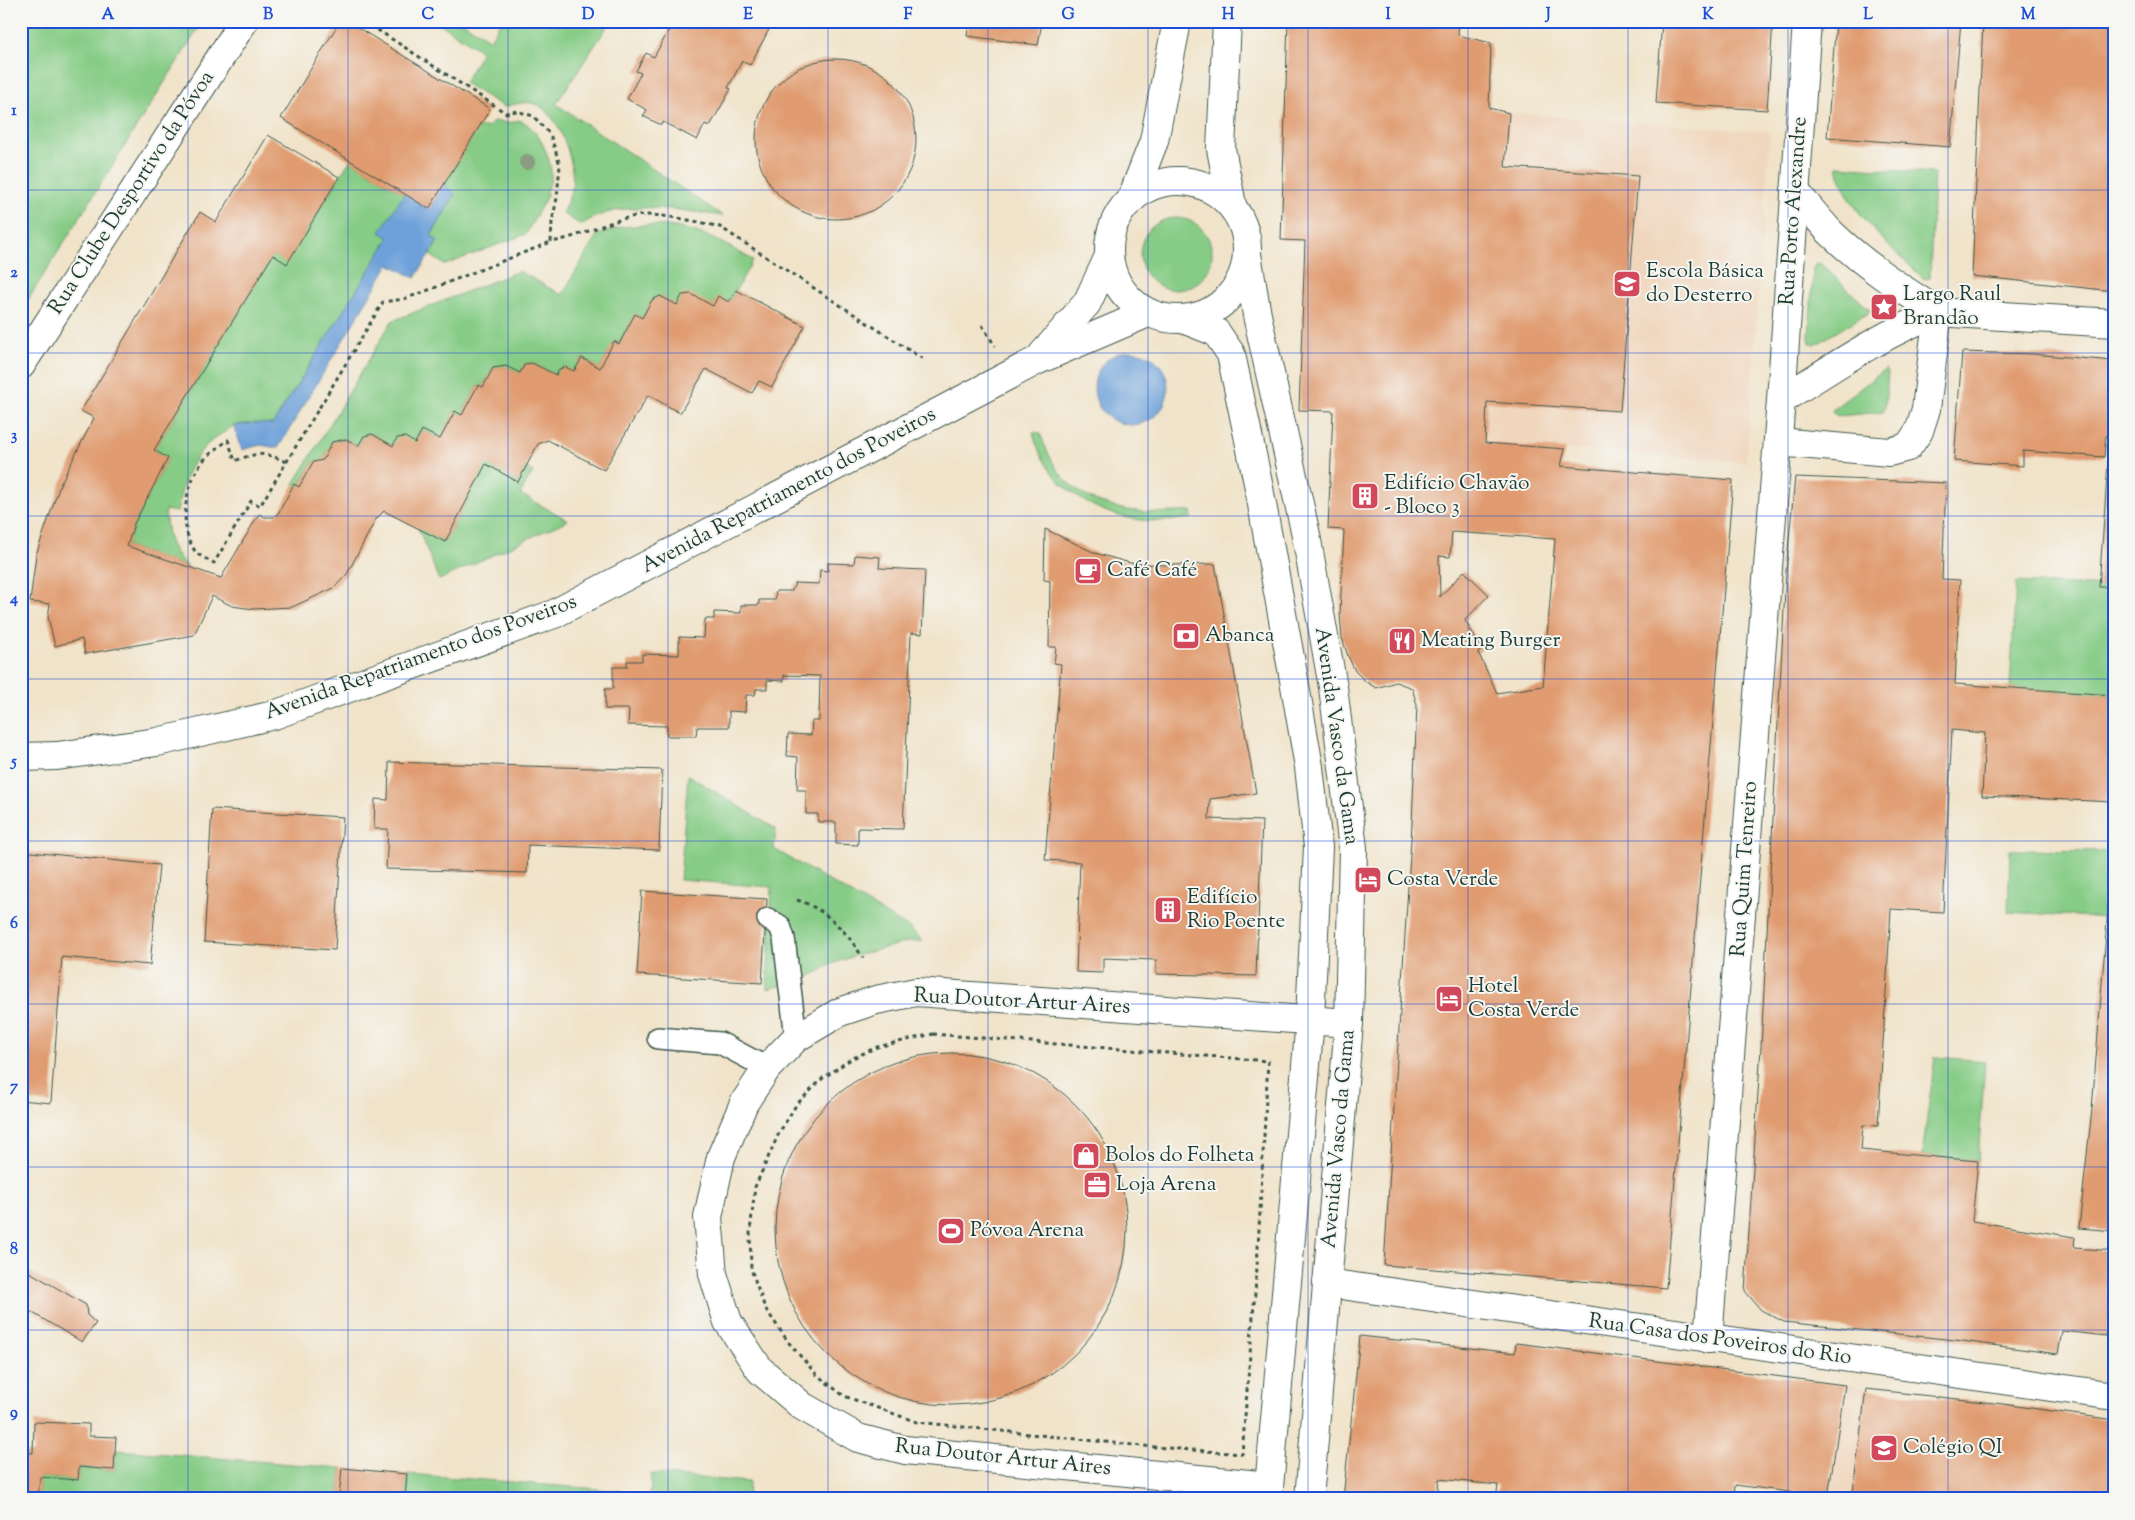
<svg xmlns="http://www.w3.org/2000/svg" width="2135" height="1520" font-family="'Sorts Mill Goudy',serif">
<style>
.built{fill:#f0d6bc}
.green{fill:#86cc86;stroke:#52845d}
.water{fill:#6ea1d9;stroke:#466f86}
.building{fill:#e09b6f;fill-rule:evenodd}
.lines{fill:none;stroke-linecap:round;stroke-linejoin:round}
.service-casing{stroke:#3e564a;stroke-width:24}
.minor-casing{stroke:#3e564a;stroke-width:30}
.tertiary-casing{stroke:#3e564a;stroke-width:30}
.secondary-casing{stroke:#3e564a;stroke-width:30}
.path{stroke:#3e564a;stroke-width:3;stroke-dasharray:4 4;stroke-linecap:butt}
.service{stroke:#fff;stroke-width:21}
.minor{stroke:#fff;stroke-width:28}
.tertiary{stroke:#fff;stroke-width:28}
.secondary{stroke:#fff;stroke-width:28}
.tree{fill:#8b9c82}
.grid{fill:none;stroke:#1d4ed8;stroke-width:1;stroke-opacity:0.55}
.labels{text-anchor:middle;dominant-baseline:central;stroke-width:4;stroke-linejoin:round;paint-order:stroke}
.street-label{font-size:21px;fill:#1f3d34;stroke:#f6f6f2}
.poi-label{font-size:21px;fill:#1f3d34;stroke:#f6f6f2;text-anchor:start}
.neatline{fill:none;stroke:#1d4ed8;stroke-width:2}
.grid-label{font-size:16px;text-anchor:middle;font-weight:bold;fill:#1d4ed8}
</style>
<rect width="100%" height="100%" fill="#f6f6f2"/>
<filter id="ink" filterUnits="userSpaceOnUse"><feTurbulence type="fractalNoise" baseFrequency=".02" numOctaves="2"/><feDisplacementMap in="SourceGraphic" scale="10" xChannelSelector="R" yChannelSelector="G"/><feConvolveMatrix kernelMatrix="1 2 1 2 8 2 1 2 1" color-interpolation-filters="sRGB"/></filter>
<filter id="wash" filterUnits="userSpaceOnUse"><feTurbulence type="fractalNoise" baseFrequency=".0096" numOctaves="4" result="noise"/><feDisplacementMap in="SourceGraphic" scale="20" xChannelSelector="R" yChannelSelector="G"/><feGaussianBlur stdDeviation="1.12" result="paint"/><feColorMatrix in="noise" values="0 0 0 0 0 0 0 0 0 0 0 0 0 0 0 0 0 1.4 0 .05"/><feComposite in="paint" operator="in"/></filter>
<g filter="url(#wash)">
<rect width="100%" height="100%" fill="#f0e3c9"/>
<g class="built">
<polygon points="1509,113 1770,132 1746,462 1485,443"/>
<polygon points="1845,1385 1938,1398 1929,1499 1827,1499"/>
</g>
<g class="green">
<polygon points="21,21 203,21 21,311"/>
<path d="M436,21H461L490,40L501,21H611L556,104L723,216C676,210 623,197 581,225L562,213C566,205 570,197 572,188C576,164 560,116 538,105C527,100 515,104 504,107L464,83L482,52Z"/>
<path d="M519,120C537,125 553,160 551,178C551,183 547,188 545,193L548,194L526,234L445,265L430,255L438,241L431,236L455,194L444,184L479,127H488L494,121L510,123Z"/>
<path d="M350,160L404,194L381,232L389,238L273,424C261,424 246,422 234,426C230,428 225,432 221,434C192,452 183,480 177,512L165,510C168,539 168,546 188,567L127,546L134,524L168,458L154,450L273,255L287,263Z"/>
<path d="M1837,166L1934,173L1930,278L1924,279C1894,250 1844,209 1837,166Z"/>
<circle cx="1176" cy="254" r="36"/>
<path d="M645,225C693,225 712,237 753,260L729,302L718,297L713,306L683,296L677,305L660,296L652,300L642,318L635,314L619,344L614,342L600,368L582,358L574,371L559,369L556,375L532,363L525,364L520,373L506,366L493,368L483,387L478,385L462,415L455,411L440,439L422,430L415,443L393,446L372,434L364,436L358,446L346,439L332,442L323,460L313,462L299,487L294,484L392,321L519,271L562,295L597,235L621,227Z"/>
<polygon points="1820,263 1871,311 1815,345 1810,343 1809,338 1813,269 1815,264"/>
<polygon points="1886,369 1888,372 1885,408 1883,412 1838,416 1833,413 1833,409"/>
<path d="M1033,432L1040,433C1046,449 1052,464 1063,477C1094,513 1148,515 1191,511L1192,518C1182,519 1171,521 1161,521C1104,522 1046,490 1033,432Z"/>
<polygon points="486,464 518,482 526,467 533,472 520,494 568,520 439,580 418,528 445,542"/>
<polygon points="2016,582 2114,587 2114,695 2010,688"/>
<polygon points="688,775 776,829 774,849 911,929 923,941 908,942 854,956 832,964 802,981 767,989 772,887 680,880"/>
<polygon points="2010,850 2113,851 2107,918 2008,912"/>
<polygon points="1935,1057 1985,1061 1978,1161 1922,1156"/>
<polygon points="116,1450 342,1468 339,1497 352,1499 38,1499 40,1477 78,1480 79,1467 114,1470"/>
<polygon points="407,1474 624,1491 623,1499 405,1499"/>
<polygon points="651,1474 749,1482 748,1499 650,1499"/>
</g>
<g class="water">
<polygon points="444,184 455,194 431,236 438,241 415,278 389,264 278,448 260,445 242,450 234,426 254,423 273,424 389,238 380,232 404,194"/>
<circle cx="1131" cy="388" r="37"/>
</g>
<g id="blocks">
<g class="building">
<polygon points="340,21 347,21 490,109 429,209 281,118"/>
<polygon points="674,21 773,22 750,65 742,61 728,88 731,89 710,126 705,124 697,140 663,122 661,125 643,116 647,110 627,99 641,73 636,71 646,53 654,57"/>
<polygon points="969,21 1042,21 1038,45 967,36"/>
<path d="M1288,21H1459L1458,35L1491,43L1489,108L1509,113L1505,167L1638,176L1620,411L1487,402L1485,443L1565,449L1561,466L1733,480L1666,1288L1384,1265L1412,824L1417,705L1412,688L1396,682L1376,688L1365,681L1355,671L1348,656L1342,638L1340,614L1344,530L1328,529L1333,411L1299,410L1305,241L1281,240ZM1452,532L1555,539L1543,686L1497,693L1478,652L1482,650L1465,620L1489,595L1464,571L1440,597L1439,556L1450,557Z"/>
<polygon points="1662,21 1773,21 1767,110 1656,103"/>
<polygon points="1836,21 1961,21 1950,147 1827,137"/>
<polygon points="1983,21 2114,21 2114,291 1972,276"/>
<circle cx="836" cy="139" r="80"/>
<polygon points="268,135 339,177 287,264 273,255 154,450 168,458 134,524 127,546 221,578 259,514 265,517 274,517 279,512 294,484 299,487 313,462 323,460 332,442 346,439 358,446 364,436 372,434 393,446 397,438 405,437 415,443 422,430 440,439 455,411 462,415 478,385 483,387 493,368 506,366 520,373 525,364 532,363 556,375 559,369 565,367 574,371 582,358 600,368 614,341 619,344 635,314 642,318 652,300 660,296 677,305 682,295 691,294 713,306 718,296 729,302 736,290 805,326 772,387 759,381 752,393 706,369 680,413 648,395 604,470 548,440 538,444 518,482 486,464 445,542 384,511 376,519 347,574 334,588 292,607 253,609 232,606 212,596 194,635 85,654 82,639 55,646 48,617 50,604 30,602 36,555 60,485 94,418 81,411 200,212 216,222"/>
<polygon points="1962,352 2032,354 2114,361 2114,587 2099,587 2110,436 2106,436 2104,457 2023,451 2023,466 1954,461"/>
<polygon points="1795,477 1946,483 1942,579 1960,580 1955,684 2114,695 2114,802 1982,796 1985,733 1952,730 1943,912 1891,909 1878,1126 1863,1125 1861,1150 1978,1161 1972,1221 2075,1237 2074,1248 2114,1251 2114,1315 2110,1315 2106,1336 2062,1331 2058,1354 1955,1340 1784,1322 1761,1310 1745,1291 1761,1047 1786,571"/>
<polygon points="1045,529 1095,553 1130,563 1166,565 1215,564 1256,793 1210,799 1209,819 1262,821 1256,976 1156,974 1156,960 1103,958 1103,973 1076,972 1080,862 1045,860 1061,664 1054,663 1056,647 1049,647 1050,581 1044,580"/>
<polygon points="855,555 880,557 879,568 925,570 922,634 911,633 903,829 858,828 858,845 836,844 836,822 818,822 818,814 806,814 806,790 797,790 798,757 787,756 788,734 811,735 812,721 819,721 820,676 784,675 784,681 767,680 767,689 756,689 755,695 746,695 745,712 729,711 729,727 697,727 696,736 667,736 667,726 628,725 629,709 605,709 605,689 613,689 613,667 627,667 627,661 642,661 642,654 679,655 679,637 704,638 705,619 714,619 714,612 741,613 741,605 759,605 759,600 775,600 776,591 792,591 795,583 819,584 820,570 828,571 828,563 854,564"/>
<polygon points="389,762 662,770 659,850 528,845 527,873 386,869 388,829 374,829 375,799 388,800"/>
<polygon points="212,809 343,817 335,950 204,942"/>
<polygon points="21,851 159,865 150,965 62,957 51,1103 21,1100"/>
<polygon points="2112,858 2114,858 2114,1231 2079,1228 2092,1109"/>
<polygon points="642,891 767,899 762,983 637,975"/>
<circle cx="951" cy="1229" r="176"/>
<polygon points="21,1267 86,1305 87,1315 96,1323 82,1342 21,1306"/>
<polygon points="1360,1336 1515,1353 1516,1343 1845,1385 1828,1497 1735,1485 1734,1499 1496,1499 1498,1485 1439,1479 1437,1499 1343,1499"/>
<polygon points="1866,1389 2003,1404 2114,1420 2114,1499 1852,1499"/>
<polygon points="34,1422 89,1424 89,1436 116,1437 114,1470 79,1467 78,1480 40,1477 38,1499 21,1498 21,1452 33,1453"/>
<polygon points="342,1468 407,1474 405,1499 339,1498"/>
</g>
</g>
</g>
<g filter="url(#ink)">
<use href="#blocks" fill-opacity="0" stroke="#3e564a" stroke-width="1"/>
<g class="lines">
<defs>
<g id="service">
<polyline points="768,919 780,926 784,938 796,1038"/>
<polyline points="658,1038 720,1043 767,1068"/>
</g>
<g id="minor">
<path d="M1781,400C1832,368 1882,334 1938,312C1900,288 1863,264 1830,232C1818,219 1807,205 1795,191"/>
<polyline points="1778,442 1889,452 1908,447 1919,431 1926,409 1938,312 2114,323"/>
<polyline points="1327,1283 2114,1396"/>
<polyline points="1708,1339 1781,400 1807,21"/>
<polyline points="1269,1486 905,1450 858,1438 802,1406 760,1370 728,1322 713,1274 708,1217 721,1157 744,1103 767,1068 796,1038 840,1012 876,1000 916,992 1349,1023"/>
</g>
<g id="tertiary">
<polyline points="1042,355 1087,303 1109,256"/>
<polyline points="21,365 244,21"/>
<polyline points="21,757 57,756 157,742 274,715 554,614 1036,361 1148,313"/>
</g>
<g id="secondary">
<polyline points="1227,21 1221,149 1232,205"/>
<circle cx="1178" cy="250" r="69"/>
<polyline points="1131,200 1154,141 1177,21"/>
<polyline points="1247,254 1257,315 1306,535 1333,687 1353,848 1349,1023 1309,1499"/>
<polyline points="1183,319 1216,332 1231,354 1259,488 1293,674 1309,767 1318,847 1310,1020 1268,1499"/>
</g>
</defs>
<use href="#service" class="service-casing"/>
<use href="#minor" class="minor-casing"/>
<use href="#tertiary" class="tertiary-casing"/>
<use href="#secondary" class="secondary-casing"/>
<g class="path">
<path d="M364,21L506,113L517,111L533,116L550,134L560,165L557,198L552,222L551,242C581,237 607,221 636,216C656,212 700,222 720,227L926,361"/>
<polyline points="982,325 995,346"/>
<path d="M286,462C266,452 256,452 235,461L228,440C221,446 211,452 204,460C186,481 177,526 195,551C198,556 209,560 214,563L251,501L260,506L383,302L404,299L421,293L551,242"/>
<path d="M797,900C826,909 848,933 863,958"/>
<polygon points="933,1034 1268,1061 1257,1267 1242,1454 1143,1446 917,1422 844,1396 817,1375 789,1343 765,1308 751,1269 750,1232 755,1187 779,1133 796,1105 823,1078 851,1059 877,1047"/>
</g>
<use href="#service" class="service"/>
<use href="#minor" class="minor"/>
<use href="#tertiary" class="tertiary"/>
<use href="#secondary" class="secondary"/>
</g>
<circle class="tree" cx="527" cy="162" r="8"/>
</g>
<path class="grid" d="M188,21V1499M348,21V1499M508,21V1499M668,21V1499M828,21V1499M988,21V1499M1148,21V1499M1308,21V1499M1468,21V1499M1628,21V1499M1788,21V1499M1948,21V1499M21,190H2114M21,353H2114M21,516H2114M21,679H2114M21,841H2114M21,1004H2114M21,1167H2114M21,1330H2114"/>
<defs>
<symbol id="school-square" viewBox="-11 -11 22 22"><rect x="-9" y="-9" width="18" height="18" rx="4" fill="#d1495b" stroke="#f6f6f2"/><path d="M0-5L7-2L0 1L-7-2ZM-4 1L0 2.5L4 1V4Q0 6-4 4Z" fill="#fff"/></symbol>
<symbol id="sight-square" viewBox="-11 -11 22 22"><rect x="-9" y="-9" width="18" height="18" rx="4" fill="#d1495b" stroke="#f6f6f2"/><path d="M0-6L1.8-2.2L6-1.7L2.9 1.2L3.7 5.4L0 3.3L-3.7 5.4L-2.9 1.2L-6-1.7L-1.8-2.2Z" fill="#fff"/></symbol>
<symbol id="building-square" viewBox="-11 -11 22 22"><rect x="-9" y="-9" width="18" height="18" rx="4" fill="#d1495b" stroke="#f6f6f2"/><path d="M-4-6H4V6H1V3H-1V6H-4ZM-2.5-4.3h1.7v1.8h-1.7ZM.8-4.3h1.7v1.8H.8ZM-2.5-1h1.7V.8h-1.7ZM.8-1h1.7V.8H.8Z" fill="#fff"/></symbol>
<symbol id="cafe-square" viewBox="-11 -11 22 22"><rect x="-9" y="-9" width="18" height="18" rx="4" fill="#d1495b" stroke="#f6f6f2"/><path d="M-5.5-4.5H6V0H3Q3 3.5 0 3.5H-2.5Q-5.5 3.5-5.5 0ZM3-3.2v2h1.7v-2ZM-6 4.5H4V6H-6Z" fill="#fff"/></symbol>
<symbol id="bank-square" viewBox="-11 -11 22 22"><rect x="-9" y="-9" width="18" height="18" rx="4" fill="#d1495b" stroke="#f6f6f2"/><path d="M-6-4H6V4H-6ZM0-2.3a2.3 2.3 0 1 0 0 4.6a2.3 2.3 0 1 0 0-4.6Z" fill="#fff"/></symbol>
<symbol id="restaurant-square" viewBox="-11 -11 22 22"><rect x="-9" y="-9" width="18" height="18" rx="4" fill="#d1495b" stroke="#f6f6f2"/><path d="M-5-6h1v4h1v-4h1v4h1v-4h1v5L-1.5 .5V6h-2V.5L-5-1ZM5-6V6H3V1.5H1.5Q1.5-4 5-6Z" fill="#fff"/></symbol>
<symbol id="hotel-square" viewBox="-11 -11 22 22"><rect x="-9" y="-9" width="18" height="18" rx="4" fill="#d1495b" stroke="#f6f6f2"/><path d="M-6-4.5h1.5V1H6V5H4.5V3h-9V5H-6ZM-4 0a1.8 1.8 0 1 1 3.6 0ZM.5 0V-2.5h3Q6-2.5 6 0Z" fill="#fff"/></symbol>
<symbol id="shop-square" viewBox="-11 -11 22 22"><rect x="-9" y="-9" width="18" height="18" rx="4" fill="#d1495b" stroke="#f6f6f2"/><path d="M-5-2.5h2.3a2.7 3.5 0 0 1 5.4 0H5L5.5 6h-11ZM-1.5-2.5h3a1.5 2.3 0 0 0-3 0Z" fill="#fff"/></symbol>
<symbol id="office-square" viewBox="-11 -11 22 22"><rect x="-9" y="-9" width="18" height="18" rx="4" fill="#d1495b" stroke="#f6f6f2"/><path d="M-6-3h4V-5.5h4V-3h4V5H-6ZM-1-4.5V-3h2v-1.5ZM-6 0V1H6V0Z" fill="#fff"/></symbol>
<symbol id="stadium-square" viewBox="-11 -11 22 22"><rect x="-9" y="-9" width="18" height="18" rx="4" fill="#d1495b" stroke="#f6f6f2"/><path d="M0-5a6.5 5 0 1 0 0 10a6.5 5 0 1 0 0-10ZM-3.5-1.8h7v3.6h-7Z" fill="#fff"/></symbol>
</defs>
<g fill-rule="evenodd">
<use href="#school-square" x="1611" y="268" width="32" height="32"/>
<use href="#sight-square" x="1868" y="291" width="32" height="32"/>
<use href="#building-square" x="1349" y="480" width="32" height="32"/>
<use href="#cafe-square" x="1072" y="555" width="32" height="32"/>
<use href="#bank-square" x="1170" y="620" width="32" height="32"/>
<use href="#restaurant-square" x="1386" y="625" width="32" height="32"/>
<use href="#hotel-square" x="1352" y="864" width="32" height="32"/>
<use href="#building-square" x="1152" y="894" width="32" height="32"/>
<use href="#hotel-square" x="1433" y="983" width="32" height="32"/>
<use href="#shop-square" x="1070" y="1140" width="32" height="32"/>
<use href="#office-square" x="1081" y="1169" width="32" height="32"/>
<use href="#stadium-square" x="935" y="1215" width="32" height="32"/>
<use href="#school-square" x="1868" y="1432" width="32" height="32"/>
</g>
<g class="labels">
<g class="street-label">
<text transform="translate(132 193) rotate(-57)">Rua Clube Desportivo da Póvoa</text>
<text transform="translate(1794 211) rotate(-86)">Rua Porto Alexandre</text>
<text transform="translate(789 491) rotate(-28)">Avenida Repatriamento dos Poveiros</text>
<text transform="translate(421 658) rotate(-20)">Avenida Repatriamento dos Poveiros</text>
<text transform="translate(1336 736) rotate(82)">Avenida Vasco da Gama</text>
<text transform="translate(1745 869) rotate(-86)">Rua Quim Tenreiro</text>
<text transform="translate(1022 1002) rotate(3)">Rua Doutor Artur Aires</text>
<text transform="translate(1339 1139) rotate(-85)">Avenida Vasco da Gama</text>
<text transform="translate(1720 1340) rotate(8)">Rua Casa dos Poveiros do Rio</text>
<text transform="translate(1003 1458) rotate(6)">Rua Doutor Artur Aires</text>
</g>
<g class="poi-label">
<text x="1646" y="272">Escola Básica<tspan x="1646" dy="24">do Desterro</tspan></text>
<text x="1903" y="295">Largo Raul<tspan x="1903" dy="24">Brandão</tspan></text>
<text x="1384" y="484">Edifício Chavão<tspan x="1384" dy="24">- Bloco 3</tspan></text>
<text x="1107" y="571">Café Café</text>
<text x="1205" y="636">Abanca</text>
<text x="1421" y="641">Meating Burger</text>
<text x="1387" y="880">Costa Verde</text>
<text x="1187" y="898">Edifício<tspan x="1187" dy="24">Rio Poente</tspan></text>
<text x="1468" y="987">Hotel<tspan x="1468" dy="24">Costa Verde</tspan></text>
<text x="1105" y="1156">Bolos do Folheta</text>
<text x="1116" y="1185">Loja Arena</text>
<text x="970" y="1231">Póvoa Arena</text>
<text x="1903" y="1448">Colégio QI</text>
</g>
</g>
<rect width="2135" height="1520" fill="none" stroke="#f6f6f2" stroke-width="55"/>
<rect x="28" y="28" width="2080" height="1464" class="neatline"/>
<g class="grid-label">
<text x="108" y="19">A</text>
<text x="268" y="19">B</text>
<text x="428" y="19">C</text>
<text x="588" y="19">D</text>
<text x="748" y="19">E</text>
<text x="908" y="19">F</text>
<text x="1068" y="19">G</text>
<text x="1228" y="19">H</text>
<text x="1388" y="19">I</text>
<text x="1548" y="19">J</text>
<text x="1708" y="19">K</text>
<text x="1868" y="19">L</text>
<text x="2028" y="19">M</text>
<text x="14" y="115">1</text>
<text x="14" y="277">2</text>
<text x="14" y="440">3</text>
<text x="14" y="603">4</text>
<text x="14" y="766">5</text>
<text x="14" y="928">6</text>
<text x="14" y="1091">7</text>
<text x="14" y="1254">8</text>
<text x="14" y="1417">9</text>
</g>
</svg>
